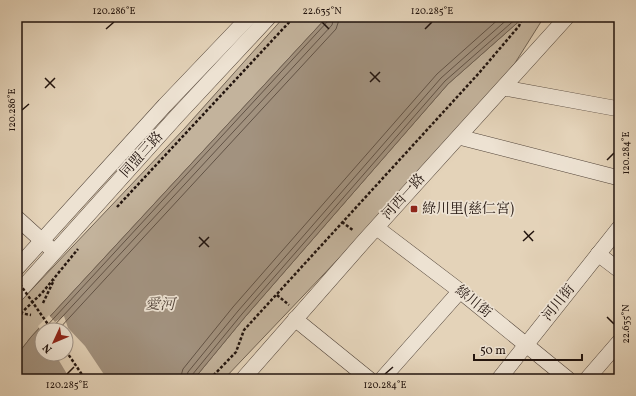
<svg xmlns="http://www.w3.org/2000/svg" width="636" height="396" font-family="Vollkorn,'Noto Serif TC',serif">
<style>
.green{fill:#c3b39c;stroke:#726455}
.water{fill:#a2927f;stroke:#6f6052;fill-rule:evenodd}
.pier{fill:#e4d3b9}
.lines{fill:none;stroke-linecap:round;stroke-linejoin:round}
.shore{stroke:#625346;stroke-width:1}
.minor-casing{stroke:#524439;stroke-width:16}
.path{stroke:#22140e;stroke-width:2.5;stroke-dasharray:3 2;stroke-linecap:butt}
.minor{stroke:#ede2d2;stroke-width:15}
.path-bridge{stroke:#22140e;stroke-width:2.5;stroke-dasharray:3 2;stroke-linecap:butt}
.ticks{fill:none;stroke:#22140e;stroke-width:1.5}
.poi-dot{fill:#8f2418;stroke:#ede2d2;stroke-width:1.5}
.labels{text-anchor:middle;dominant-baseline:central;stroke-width:3.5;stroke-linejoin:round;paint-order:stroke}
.street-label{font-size:14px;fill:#22140e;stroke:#ede2d2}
.poi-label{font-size:14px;fill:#22140e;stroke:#ede2d2;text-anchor:start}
.water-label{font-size:15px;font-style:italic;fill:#55463b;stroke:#ede2d2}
.neatline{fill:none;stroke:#22140e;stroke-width:1.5}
.ticks-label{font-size:10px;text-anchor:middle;fill:#22140e}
</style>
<rect width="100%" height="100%" fill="#e4d3b9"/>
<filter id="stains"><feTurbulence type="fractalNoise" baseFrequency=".005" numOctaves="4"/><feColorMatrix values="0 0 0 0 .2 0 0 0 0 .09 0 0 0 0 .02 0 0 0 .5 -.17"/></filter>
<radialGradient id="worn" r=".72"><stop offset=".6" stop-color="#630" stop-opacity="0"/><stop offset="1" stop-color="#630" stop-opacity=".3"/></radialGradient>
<g class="green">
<polygon points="284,17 327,17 31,337 17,355 17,305 184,129"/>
<polygon points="524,17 544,17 515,63 494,88 362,234 224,379 194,379 245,317 448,84"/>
</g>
<path class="water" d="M327,17H524L448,84L245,317L194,379H17V355L31,337ZM42,330H66V354H42Z"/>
<polygon class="pier" points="49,315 55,322 64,316 68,328 85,346 107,379 70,379 55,354 66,354 66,330 42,330 42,333 38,326"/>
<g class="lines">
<g class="shore">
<polyline points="43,330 328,21 329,17"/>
<polyline points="50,330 332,25 334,17"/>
<polyline points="58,330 336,29 340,17"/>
<polyline points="180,379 183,369 233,307 437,74 501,17"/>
<polyline points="186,379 188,372 238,311 441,78 510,17"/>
<polyline points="191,379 192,375 242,314 445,81 518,17"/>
</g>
<defs>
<g id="minor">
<polyline points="504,88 619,109"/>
<polyline points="459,137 619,178"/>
<polyline points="17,218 50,248"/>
<polyline points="377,228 460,291 568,379"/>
<polyline points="598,254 619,270"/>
<polyline points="17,268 165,105 249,17"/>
<polyline points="17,294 176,117 269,17"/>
<polyline points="295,319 369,379"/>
<polyline points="243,379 365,240 567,17"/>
<polyline points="382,379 460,291"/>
<polyline points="499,379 619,228"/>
<polyline points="587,379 619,342"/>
</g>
</defs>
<use href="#minor" class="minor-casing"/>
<g class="path">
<polyline points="117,207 294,17"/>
<polyline points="342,222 354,231"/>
<polyline points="277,295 289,305"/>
<polyline points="43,303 54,280"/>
<polyline points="20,313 31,315"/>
<polyline points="17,317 42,293 78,249"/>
<polyline points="66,351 85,379"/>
<polyline points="210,379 236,352 244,330 479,73 519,26 523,17"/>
</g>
<use href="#minor" class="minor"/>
<polyline class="path-bridge" points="17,280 52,330"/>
</g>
<path class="ticks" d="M322,22L329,29M106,29L114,22M425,29L432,22M370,72L380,82M45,78L55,88M370,82L380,72M45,88L55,78M22,110L29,104M607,160L614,153M524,231L533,241M199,237L209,247M523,241L534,231M199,247L209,237M607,317L614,324M67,374L74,367M385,374L393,367"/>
<rect class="poi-dot" x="410" y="205" width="8" height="8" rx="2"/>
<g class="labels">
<g class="street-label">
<text transform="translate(142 155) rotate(-48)">同盟三路</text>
<text transform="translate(404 197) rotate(-48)">河西一路</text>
<text transform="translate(473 302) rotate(39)">綠川街</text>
<text transform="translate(559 303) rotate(-51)">河川街</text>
</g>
<g class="poi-label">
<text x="422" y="209">綠川里(慈仁宮)</text>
</g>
<g class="water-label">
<text x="160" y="305">愛河</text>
</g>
</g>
<rect width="636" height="396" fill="none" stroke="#e4d3b9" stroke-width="44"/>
<g transform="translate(54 342) rotate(226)"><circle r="19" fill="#ede2d2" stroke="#9c9084"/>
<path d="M0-3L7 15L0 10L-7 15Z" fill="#8f2418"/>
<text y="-6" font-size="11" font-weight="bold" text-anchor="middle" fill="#22140e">N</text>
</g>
<path d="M474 354v6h108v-6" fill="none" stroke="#22140e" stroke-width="2"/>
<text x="480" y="354" font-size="12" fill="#22140e" stroke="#ede2d2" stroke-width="3" paint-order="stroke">50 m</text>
<rect x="22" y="22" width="592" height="352" class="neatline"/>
<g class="ticks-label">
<text x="114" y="14">120.286°E</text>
<text x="322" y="14">22.635°N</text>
<text x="432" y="14">120.285°E</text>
<text transform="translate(11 110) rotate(-90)" y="4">120.286°E</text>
<text transform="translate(625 153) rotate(-90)" y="4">120.284°E</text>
<text transform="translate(625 324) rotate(-90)" y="4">22.635°N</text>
<text x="67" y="388">120.285°E</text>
<text x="385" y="388">120.284°E</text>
</g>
<rect width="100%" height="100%" filter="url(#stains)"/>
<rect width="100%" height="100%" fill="url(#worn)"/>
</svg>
